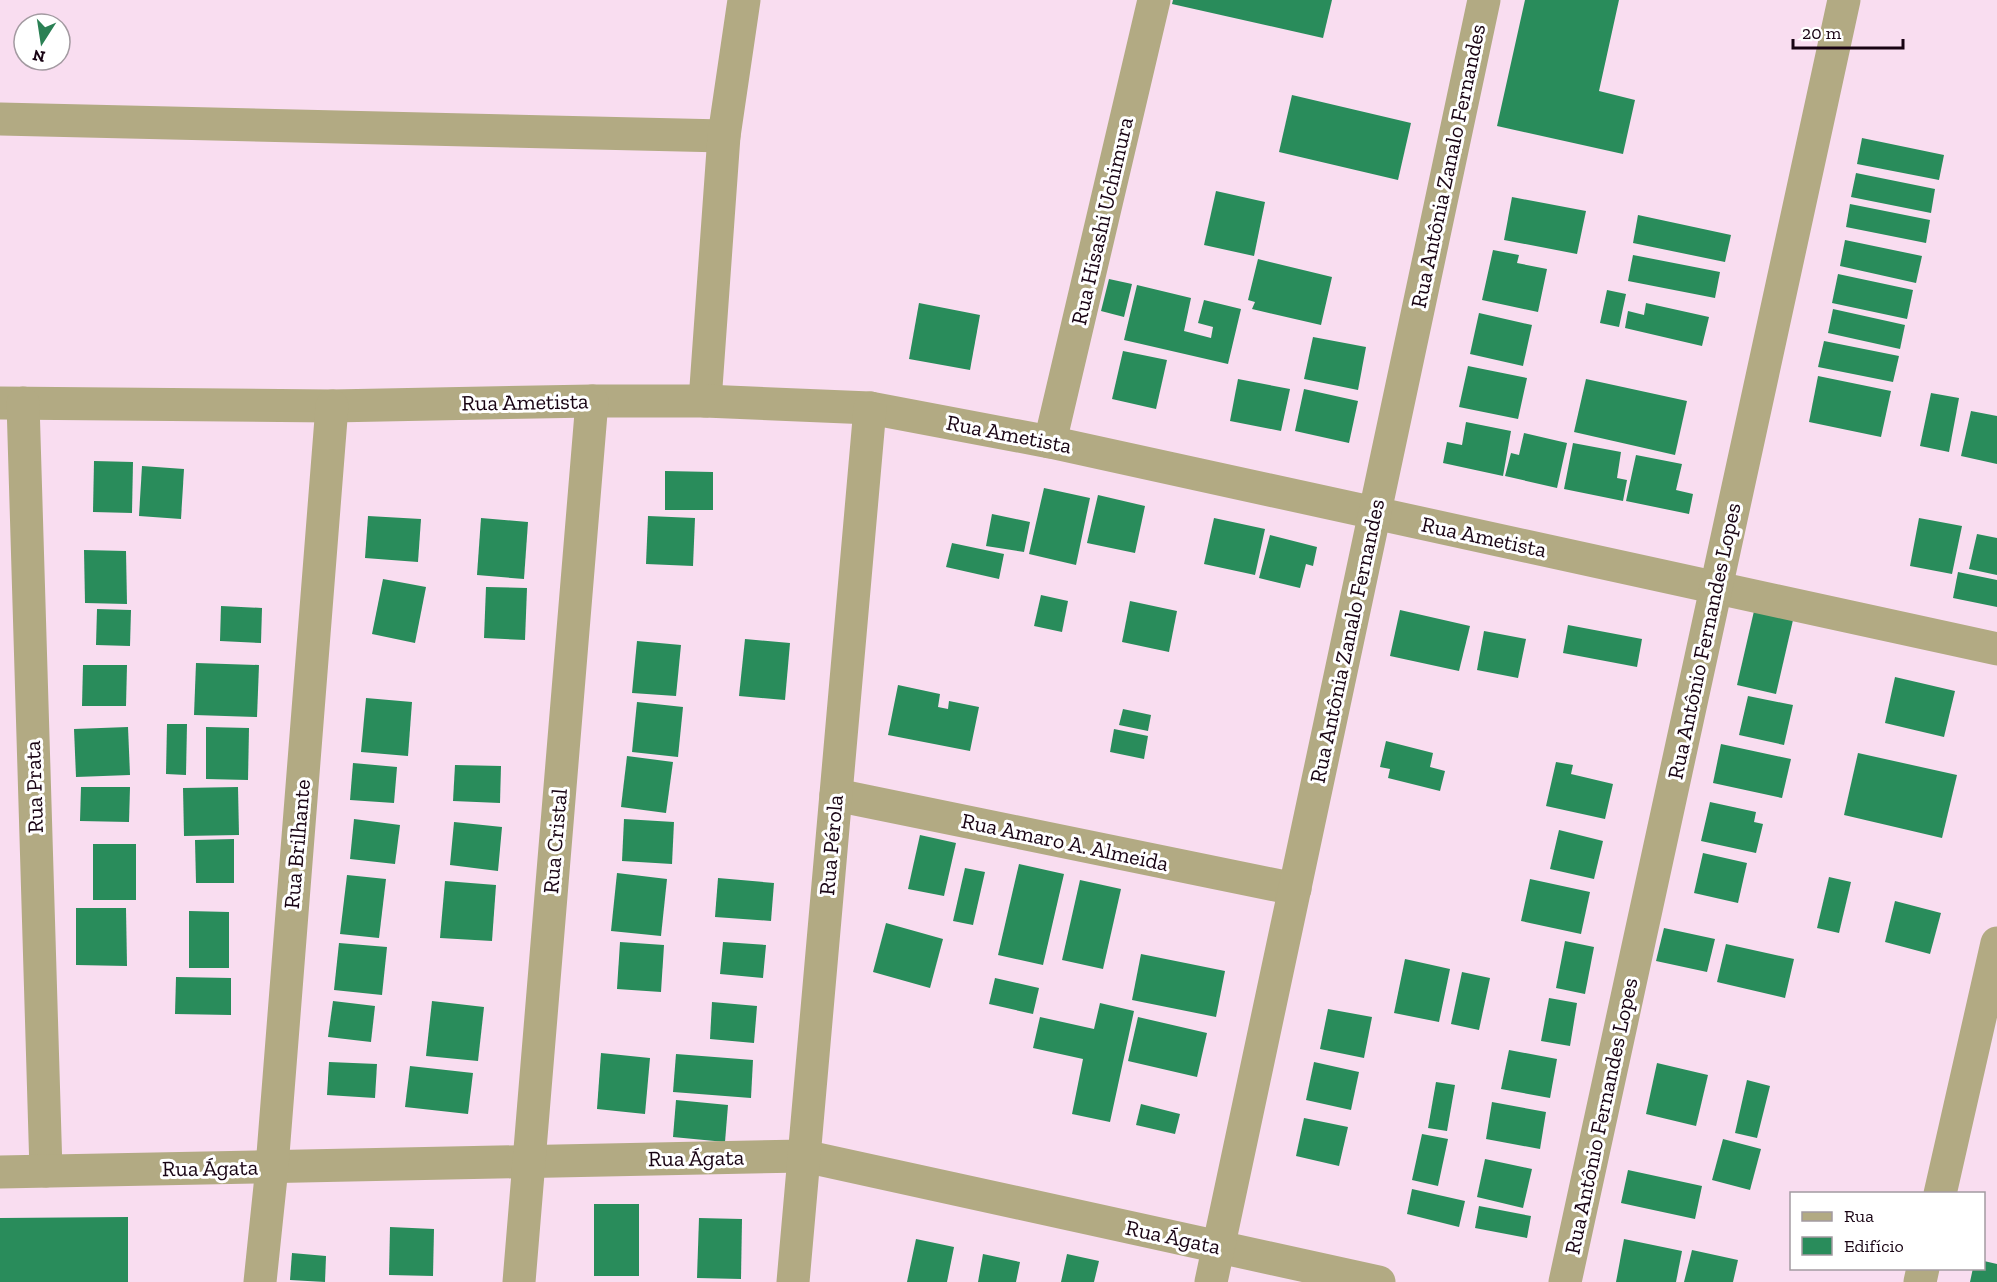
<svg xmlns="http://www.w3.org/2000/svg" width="1997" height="1282" font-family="'Zilla Slab',serif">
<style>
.building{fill:#298c5b}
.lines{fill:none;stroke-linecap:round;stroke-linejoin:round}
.minor{stroke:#b2aa83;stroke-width:33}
.labels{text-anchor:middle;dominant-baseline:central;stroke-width:6;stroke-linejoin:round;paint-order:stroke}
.street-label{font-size:22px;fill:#180313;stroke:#fff}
</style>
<rect width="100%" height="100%" fill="#f9ddf0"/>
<g class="building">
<polygon points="1173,0 1332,0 1323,38 1172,4"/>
<polygon points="1525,0 1619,0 1599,91 1635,100 1623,154 1497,126"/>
<polygon points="1292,95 1411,123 1398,180 1279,152"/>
<polygon points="1862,138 1944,155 1939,180 1857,164"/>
<polygon points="1856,173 1935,189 1931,213 1851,197"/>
<polygon points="1216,191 1265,202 1254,256 1204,245"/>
<polygon points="1512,197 1586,211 1577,254 1504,240"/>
<polygon points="1850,204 1930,220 1926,243 1846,227"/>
<polygon points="1638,215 1731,235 1725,262 1633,243"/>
<polygon points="1845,240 1922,256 1916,283 1840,266"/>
<polygon points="1493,250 1519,255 1517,263 1547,269 1538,312 1482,300"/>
<polygon points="1633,255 1720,272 1715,298 1628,281"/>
<polygon points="1258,259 1332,277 1321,325 1252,309 1255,302 1248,300"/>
<polygon points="1838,274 1913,290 1907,319 1832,303"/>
<polygon points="1109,279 1132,284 1124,317 1101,311"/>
<polygon points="1137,285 1191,298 1184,331 1211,338 1213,327 1198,323 1204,300 1241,309 1228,364 1124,340"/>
<polygon points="1607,290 1626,294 1619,327 1600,323"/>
<polygon points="919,303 980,315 970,370 909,359"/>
<polygon points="1646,303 1709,317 1702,346 1625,328 1628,311 1644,315"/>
<polygon points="1833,309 1905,325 1900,349 1828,333"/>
<polygon points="1479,313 1532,325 1523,366 1470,354"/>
<polygon points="1313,337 1366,347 1358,390 1304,379"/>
<polygon points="1824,341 1899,356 1893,382 1818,367"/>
<polygon points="1123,351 1167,360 1156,409 1112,399"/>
<polygon points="1468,366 1527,378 1518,419 1459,407"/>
<polygon points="1818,376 1891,391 1881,437 1809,422"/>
<polygon points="1238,379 1290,389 1281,431 1230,421"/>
<polygon points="1586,379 1687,401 1675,455 1574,432"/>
<polygon points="1304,389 1358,401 1349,443 1295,431"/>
<polygon points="1931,393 1959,398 1949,452 1920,446"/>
<polygon points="1971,411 1997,416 1997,464 1961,456"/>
<polygon points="1466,422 1511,431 1503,476 1443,463 1447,442 1462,445"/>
<polygon points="1524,433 1567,443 1557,488 1505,476 1511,453 1519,455"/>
<polygon points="1573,443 1621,452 1617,478 1627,480 1623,501 1564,489"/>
<polygon points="1636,455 1682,464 1676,490 1693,494 1689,514 1626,501"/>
<polygon points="94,461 133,462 132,513 93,512"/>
<polygon points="142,466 184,469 181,519 139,516"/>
<polygon points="665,471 713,472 713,510 665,510"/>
<polygon points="1044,488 1090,498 1076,565 1029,554"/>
<polygon points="1098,495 1145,506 1135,553 1087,543"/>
<polygon points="992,514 1030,522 1024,552 986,546"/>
<polygon points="368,516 421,519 418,562 365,558"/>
<polygon points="648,516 695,518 693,566 646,564"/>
<polygon points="481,518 528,522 524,579 477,575"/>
<polygon points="1214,518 1265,529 1255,575 1204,564"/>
<polygon points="1919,518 1962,526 1952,574 1910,566"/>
<polygon points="1977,534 1997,538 1997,575 1969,569"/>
<polygon points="1270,535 1317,547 1313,566 1306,564 1300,588 1259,578"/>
<polygon points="952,543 1004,554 999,579 946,567"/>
<polygon points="84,550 126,551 127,604 85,603"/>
<polygon points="1958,572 1997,580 1997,607 1953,598"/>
<polygon points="383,579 426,587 415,643 372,634"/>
<polygon points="486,587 527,588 525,640 484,638"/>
<polygon points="1041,595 1068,601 1062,632 1034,626"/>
<polygon points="1130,601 1177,611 1169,652 1122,642"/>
<polygon points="221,606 262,608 261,643 220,641"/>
<polygon points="97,609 131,610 130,646 96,645"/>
<polygon points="1400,610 1470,626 1459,671 1390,656"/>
<polygon points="1754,611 1793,620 1776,694 1737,685"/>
<polygon points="1568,625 1642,639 1637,667 1563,653"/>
<polygon points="1484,631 1526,639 1518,678 1477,670"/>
<polygon points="745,639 790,643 785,700 739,696"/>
<polygon points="637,641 681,645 676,696 632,693"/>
<polygon points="196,663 259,665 257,717 194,715"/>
<polygon points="83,665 127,665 126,706 82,706"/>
<polygon points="1895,677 1955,691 1944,737 1885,723"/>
<polygon points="898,685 940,694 938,707 948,709 949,701 979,707 970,751 888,735"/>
<polygon points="1748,696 1793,705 1784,745 1739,735"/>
<polygon points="366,698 412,702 408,756 361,752"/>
<polygon points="637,702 683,707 678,757 632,752"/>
<polygon points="1123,709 1151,715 1148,731 1119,725"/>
<polygon points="167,724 187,724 186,775 166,774"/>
<polygon points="128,727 130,775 76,777 74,729"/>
<polygon points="206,727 249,728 248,780 206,779"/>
<polygon points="1114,729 1148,736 1144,759 1110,752"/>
<polygon points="1386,741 1433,753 1430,767 1445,771 1440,791 1388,778 1390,769 1380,767"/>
<polygon points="1721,744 1791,759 1782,798 1713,783"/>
<polygon points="1858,753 1957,775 1942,838 1844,815"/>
<polygon points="627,756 673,762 666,813 621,807"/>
<polygon points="1556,762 1573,765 1571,774 1613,784 1605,819 1546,806"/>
<polygon points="353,763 397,767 394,803 350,800"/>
<polygon points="455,765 501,766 500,803 453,801"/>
<polygon points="81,787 130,787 129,822 80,821"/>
<polygon points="238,787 239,835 184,836 183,788"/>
<polygon points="1710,802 1756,812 1754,822 1763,824 1756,853 1701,841"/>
<polygon points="354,819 400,825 395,864 350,859"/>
<polygon points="624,819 674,822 672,864 622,861"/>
<polygon points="454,822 502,827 498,871 450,865"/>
<polygon points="1559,830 1603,841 1594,879 1550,869"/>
<polygon points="920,835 956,843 944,896 908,889"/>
<polygon points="234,839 234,883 196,883 195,840"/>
<rect x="93" y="844" width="43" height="56"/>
<polygon points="1703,853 1747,863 1738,903 1694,893"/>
<polygon points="1019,864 1064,874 1043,965 998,955"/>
<polygon points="965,868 985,872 973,925 953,921"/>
<polygon points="617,873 667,879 661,936 611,931"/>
<polygon points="347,875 386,879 379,938 340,934"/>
<polygon points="1829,877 1851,882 1839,933 1817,928"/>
<polygon points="718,878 774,883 771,921 715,917"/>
<polygon points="1530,879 1590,892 1581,934 1521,921"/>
<polygon points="1080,880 1121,889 1103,969 1062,960"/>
<polygon points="445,881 496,885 492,941 440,938"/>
<polygon points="1895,901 1941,913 1930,954 1885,942"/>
<polygon points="76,908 126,908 127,966 76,965"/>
<polygon points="189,911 229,912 229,968 189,968"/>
<polygon points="886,923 943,939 930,988 873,972"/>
<polygon points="1664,928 1715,939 1707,972 1656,961"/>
<polygon points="1565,941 1594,947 1585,994 1556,988"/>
<polygon points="620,942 664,945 661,992 617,989"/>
<polygon points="723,942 766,945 763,978 720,974"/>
<polygon points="339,943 387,947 382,995 334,990"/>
<polygon points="1726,944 1794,959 1785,998 1717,982"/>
<polygon points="1141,954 1225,971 1216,1017 1132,1000"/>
<polygon points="1405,959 1450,969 1439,1022 1394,1013"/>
<polygon points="1462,972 1490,978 1479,1030 1451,1024"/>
<polygon points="176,977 231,978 231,1015 175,1014"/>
<polygon points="995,978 1039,988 1033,1014 989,1004"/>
<polygon points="1549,998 1577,1003 1570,1046 1541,1041"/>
<polygon points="333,1001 375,1006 371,1042 328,1037"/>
<polygon points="432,1001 484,1007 478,1061 426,1056"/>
<polygon points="712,1002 757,1006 754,1043 710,1039"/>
<polygon points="1100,1003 1134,1011 1110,1122 1072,1114 1083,1059 1033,1048 1040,1017 1094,1029"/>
<polygon points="1328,1009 1372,1017 1364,1058 1320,1049"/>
<polygon points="1138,1017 1207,1033 1197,1077 1128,1061"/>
<polygon points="1509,1050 1557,1059 1550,1098 1501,1089"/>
<polygon points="601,1053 650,1058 645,1114 597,1109"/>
<polygon points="676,1054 753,1060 751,1098 673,1092"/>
<polygon points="329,1062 377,1064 375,1098 327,1095"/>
<polygon points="1314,1062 1359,1072 1351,1110 1306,1100"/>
<polygon points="1657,1063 1708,1075 1696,1126 1646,1114"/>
<polygon points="410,1066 473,1073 468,1114 405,1107"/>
<polygon points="1747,1080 1770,1086 1757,1138 1735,1133"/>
<polygon points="1436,1082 1455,1085 1447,1131 1428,1128"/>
<polygon points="676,1100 728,1105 725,1142 673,1137"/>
<polygon points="1492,1102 1546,1112 1540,1149 1486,1139"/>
<polygon points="1141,1104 1180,1114 1175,1134 1136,1125"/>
<polygon points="1304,1118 1348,1127 1339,1166 1296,1156"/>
<polygon points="1422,1134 1448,1139 1438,1186 1412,1180"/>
<polygon points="1723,1139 1761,1149 1750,1190 1712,1180"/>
<polygon points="1485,1159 1532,1169 1523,1208 1477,1197"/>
<polygon points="1628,1170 1702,1186 1695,1219 1621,1203"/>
<polygon points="1412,1189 1465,1201 1459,1227 1407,1214"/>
<rect x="594" y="1204" width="45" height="72"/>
<polygon points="1479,1206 1531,1216 1527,1238 1475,1228"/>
<polygon points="128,1217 128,1282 0,1282 0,1218"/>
<polygon points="699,1218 742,1219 741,1279 697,1278"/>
<polygon points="390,1227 434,1229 433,1276 389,1275"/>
<polygon points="916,1239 954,1247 947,1282 907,1282"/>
<polygon points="1624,1239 1682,1251 1676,1282 1616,1282"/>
<polygon points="1692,1250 1738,1260 1733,1282 1684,1282"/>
<polygon points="292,1253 326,1256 325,1282 290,1280"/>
<polygon points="983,1254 1020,1262 1016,1282 978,1282"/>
<polygon points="1067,1254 1099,1261 1094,1282 1061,1282"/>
<polygon points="1984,1261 1997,1264 1997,1282 1970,1282 1973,1268 1984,1268"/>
</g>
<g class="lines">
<g class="minor">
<polyline points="0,119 724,136"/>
<polyline points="705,401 724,136 744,0"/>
<polyline points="0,403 332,406 592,401 705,401 870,408 1050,442 1997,649"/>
<polyline points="23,403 46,1171"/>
<polyline points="1050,442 1154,0"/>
<polyline points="836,795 1295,889"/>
<polyline points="0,1172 804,1156 1379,1282"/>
<polyline points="1940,1194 1997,943"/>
<polyline points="260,1282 272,1167 332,406"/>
<polyline points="519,1282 592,401"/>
<polyline points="793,1282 870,408"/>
<polyline points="1211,1282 1484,0"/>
<polyline points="1565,1282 1844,0"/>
<polyline points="1920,1282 1923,1268"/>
</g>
</g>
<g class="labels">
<g class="street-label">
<text transform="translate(1448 166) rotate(-78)">Rua Antônia Zanalo Fernandes</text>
<text transform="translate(1102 221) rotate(-77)">Rua Hisashi Uchimura</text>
<text transform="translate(525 402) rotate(-1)">Rua Ametista</text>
<text transform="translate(1009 434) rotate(11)">Rua Ametista</text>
<text transform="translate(1484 537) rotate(12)">Rua Ametista</text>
<text transform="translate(1347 641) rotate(-78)">Rua Antônia Zanalo Fernandes</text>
<text transform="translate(1704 641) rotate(-78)">Rua Antônio Fernandes Lopes</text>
<text transform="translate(34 787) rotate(-92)">Rua Prata</text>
<text transform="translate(555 841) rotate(-85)">Rua Cristal</text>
<text transform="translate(1065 842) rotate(12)">Rua Amaro A. Almeida</text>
<text transform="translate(297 844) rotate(-85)">Rua Brilhante</text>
<text transform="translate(831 845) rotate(-85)">Rua Pérola</text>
<text transform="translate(1601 1116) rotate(-78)">Rua Antônio Fernandes Lopes</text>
<text transform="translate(696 1158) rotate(-1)">Rua Ágata</text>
<text transform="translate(210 1168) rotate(-1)">Rua Ágata</text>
<text transform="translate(1173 1237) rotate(12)">Rua Ágata</text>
</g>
</g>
<rect x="1790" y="1192" width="195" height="78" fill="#ffffff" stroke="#a39aa1" stroke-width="1.5"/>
<rect x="1802" y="1212" width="30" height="9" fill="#b2aa83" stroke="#a39aa1" stroke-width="1.5"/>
<text x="1844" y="1222" font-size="18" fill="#180313">Rua</text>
<rect x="1802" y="1237" width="30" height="18" fill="#298c5b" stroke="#a39aa1" stroke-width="1.5"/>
<text x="1844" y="1252" font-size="18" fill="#180313">Edifício</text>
<g transform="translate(42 42) rotate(192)"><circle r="28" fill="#ffffff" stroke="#a39aa1" stroke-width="1.5"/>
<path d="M0-4.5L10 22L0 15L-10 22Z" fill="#2a8054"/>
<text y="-9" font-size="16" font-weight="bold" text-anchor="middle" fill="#180313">N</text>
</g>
<path d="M1793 39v9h110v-9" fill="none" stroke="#180313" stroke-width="3"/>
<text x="1802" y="39" font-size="18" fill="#180313" stroke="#ffffff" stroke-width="4.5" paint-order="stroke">20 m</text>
</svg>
